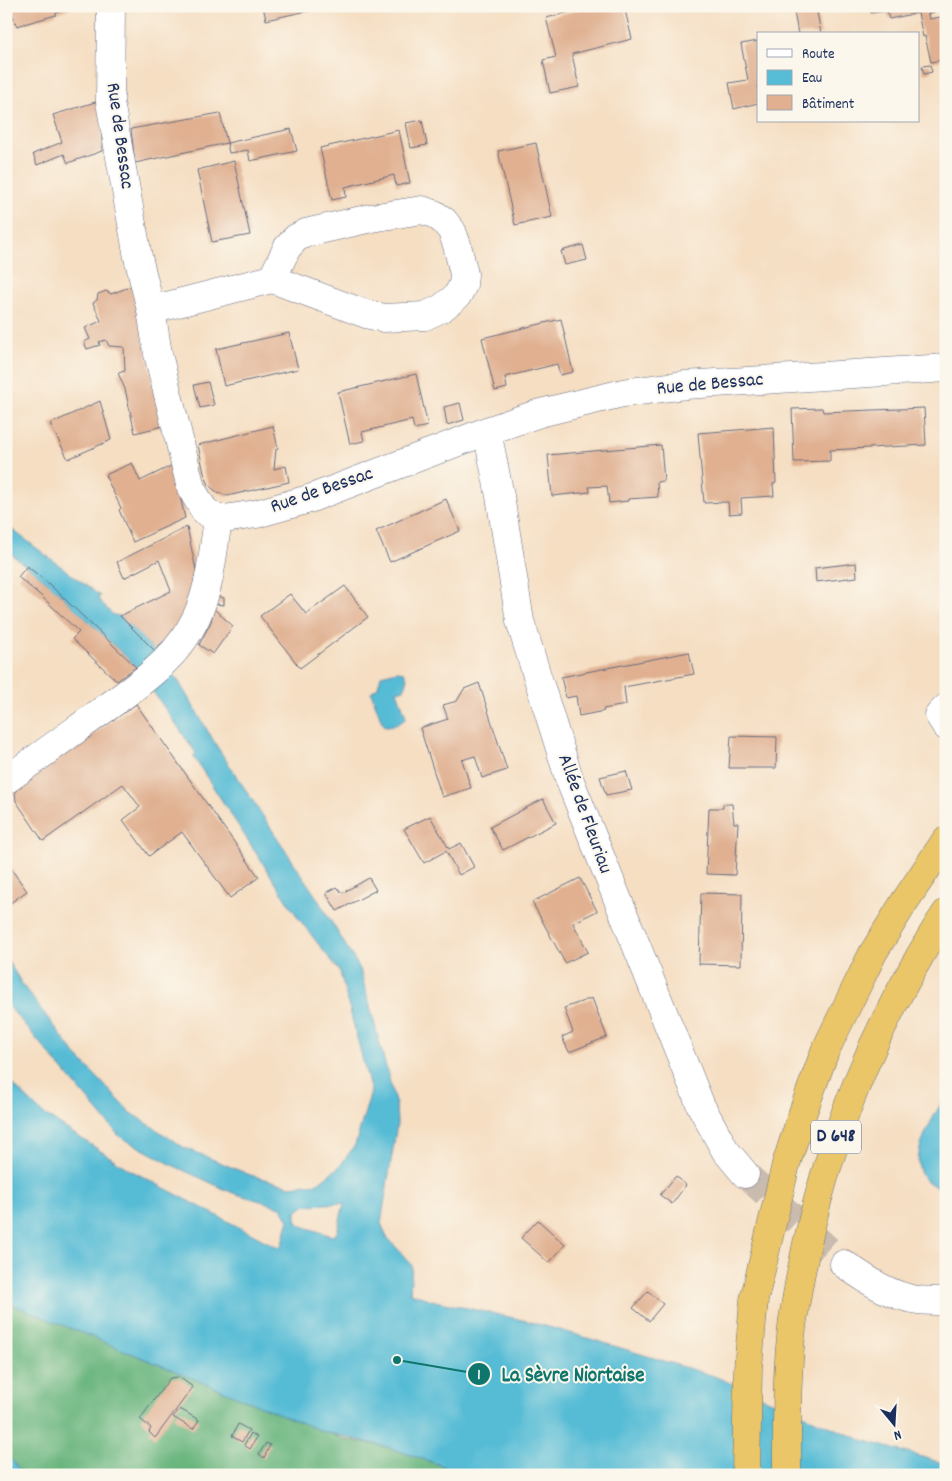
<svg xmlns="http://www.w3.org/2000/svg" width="952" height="1481" font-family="Dekko,sans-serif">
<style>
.forest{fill:#69b57e;stroke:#42726e}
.water{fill:#57bcd5;stroke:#39769a;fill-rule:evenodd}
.building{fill:#e0b091}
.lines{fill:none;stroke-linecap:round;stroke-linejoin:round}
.street-tunnel{stroke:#c9bbae;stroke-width:28;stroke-dasharray:28 14;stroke-linecap:butt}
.street-casing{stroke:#676c81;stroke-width:29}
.highway-casing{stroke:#676c81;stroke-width:29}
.street{stroke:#fff;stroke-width:28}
.highway{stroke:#eac669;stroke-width:28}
.labels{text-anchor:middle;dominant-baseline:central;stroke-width:4;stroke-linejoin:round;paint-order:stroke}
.shield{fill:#fbf7ec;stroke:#5e6b89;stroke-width:1}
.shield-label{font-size:19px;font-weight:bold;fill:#1b2f5e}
.street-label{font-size:20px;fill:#1b2f5e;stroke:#fbf7ec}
.leader{fill:none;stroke:#0f766e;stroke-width:2}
.callout-dot{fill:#0f766e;stroke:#fbf7ec;stroke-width:2}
.mark-label{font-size:15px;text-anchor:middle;font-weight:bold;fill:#fff}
.callout-label{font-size:21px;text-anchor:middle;font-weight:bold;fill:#0f766e;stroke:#fbf7ec;stroke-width:4;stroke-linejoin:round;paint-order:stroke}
</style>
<rect width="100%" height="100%" fill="#fbf7ec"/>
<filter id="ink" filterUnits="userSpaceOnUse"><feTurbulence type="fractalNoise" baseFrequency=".02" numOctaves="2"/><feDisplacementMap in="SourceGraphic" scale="10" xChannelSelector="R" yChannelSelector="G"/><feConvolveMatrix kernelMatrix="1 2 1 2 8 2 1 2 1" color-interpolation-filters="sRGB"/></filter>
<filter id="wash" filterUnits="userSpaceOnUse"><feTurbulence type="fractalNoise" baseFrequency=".0096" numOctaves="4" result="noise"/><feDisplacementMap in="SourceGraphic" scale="20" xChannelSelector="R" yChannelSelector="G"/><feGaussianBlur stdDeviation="1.12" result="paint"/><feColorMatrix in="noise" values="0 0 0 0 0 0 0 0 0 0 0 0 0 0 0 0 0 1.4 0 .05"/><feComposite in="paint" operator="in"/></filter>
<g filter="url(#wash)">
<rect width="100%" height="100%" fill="#f5dec2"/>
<polygon class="forest" points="6,1302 344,1439 384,1446 470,1475 6,1475"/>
<g class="water">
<path d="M6,525L100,596L98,599L113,615L120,616L154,650L179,682L216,745L317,898L360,969L396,1105L397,1124L381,1223L386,1236L412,1265L410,1293L435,1301L527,1321L574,1334L714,1376L859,1439L946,1464V1475H470L384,1446L324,1432L6,1302V1078L42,1113L130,1170L273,1245L281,1247L289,1220L281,1207L233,1193L172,1165L119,1136L6,1003V958L24,987L76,1055L130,1112L183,1147L250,1175L290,1186L318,1183L340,1166L355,1145L371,1092L340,972L299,919L193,756L196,753L136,667L49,584L6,550ZM344,1203L337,1233L332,1236L299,1225L296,1219V1212L306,1205Z"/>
<path d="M397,671L404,672C408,678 408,683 404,689L397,691L406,717C402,724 392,726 385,726L382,722L371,692L378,687L381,675Z"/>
<path d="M946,1095V1189C892,1179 931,1122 946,1095Z"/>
<polygon points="6,1453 24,1475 6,1475"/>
</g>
<g id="blocks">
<g class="building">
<polygon points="6,6 75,6 75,7 56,13 56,15 17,26 11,12 6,14"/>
<polygon points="263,6 325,6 325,7 266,20"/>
<polygon points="593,6 624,6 632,39 572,54 579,87 550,93 543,60 556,57 546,18"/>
<polygon points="793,6 816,6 821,34 798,34"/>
<polygon points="870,6 917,6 918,10 933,6 935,12 928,14 929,19 946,16 946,59 931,62 925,36 923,37 918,13 889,19 887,11 871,13"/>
<polygon points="758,41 758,103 734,109 729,83 748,80 741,44"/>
<polygon points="6,61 10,75 6,76"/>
<polygon points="930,65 932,72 924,74 922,66"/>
<polygon points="102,100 102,151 68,163 64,154 37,165 33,154 62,142 53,115"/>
<polygon points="220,113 227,143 135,163 131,129"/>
<polygon points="422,120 427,145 411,148 406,123"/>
<polygon points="291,129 297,151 250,161 248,150 229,153 227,143"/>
<polygon points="399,130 410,183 396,186 394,175 345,187 346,197 332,200 320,148"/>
<polygon points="536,143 552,217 515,225 498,151"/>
<polygon points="234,161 250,235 212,242 197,170"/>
<polygon points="583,245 587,260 565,265 561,251"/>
<polygon points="132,286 163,426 135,433 125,389 118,373 125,371 124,347 109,346 106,340 99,342 100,345 87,349 84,342 90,339 85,328 101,321 93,303 97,300 98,294 106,291 111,294"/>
<polygon points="561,319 573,372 560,375 557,364 505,377 507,388 495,391 482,338"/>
<polygon points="289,333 298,369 224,386 216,349"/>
<polygon points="416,374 428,426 414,429 412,420 362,432 364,441 350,444 338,392"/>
<polygon points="208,382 214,405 200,408 194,385"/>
<polygon points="100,401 111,440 68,459 50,424"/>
<polygon points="460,403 464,420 447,425 444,407"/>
<polygon points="822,408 823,412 924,408 926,445 830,450 830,461 794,462 792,409"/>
<polygon points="273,426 278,448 276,449 274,469 286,466 289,482 227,496 217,492 213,489 209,485 204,473 198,445"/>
<polygon points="774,427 776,483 773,484 774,496 741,498 742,513 729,514 728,502 704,503 698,433"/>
<polygon points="661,445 664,481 657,482 658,497 628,499 628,501 609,503 607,486 589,487 590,492 552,496 548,455"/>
<polygon points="132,463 140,481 173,465 185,518 133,542 119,510 121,508 105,475"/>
<polygon points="446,499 460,531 390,562 376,531"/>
<polygon points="187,527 196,570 192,592 187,608 173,633 154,650 120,616 171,591 159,560 124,578 117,562"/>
<polygon points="856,563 857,577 816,582 815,568"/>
<polygon points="27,566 49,584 136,667 117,681 72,639 79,632 40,595 18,577"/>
<polygon points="345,586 368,617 300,668 260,616 290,594 306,614"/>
<polygon points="217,596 224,598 224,605 215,604"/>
<polygon points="214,609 233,626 213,654 199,645 211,622"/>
<polygon points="689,652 694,674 624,687 626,705 603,709 604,711 579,716 576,696 566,698 561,677"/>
<polygon points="479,683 507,770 482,778 475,756 462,760 471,788 442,797 420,728 448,719 443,705 457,701 464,689"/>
<polygon points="136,704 259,877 230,898 182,832 149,856 123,820 140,807 123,784 43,841 16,801 15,792 17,789"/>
<polygon points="731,736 777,737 776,768 729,768"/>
<polygon points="626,771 632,790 606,795 600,777"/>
<polygon points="543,799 556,823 503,850 490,827"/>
<polygon points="723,804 732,804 734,823 738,823 735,875 706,874 709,808 723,808"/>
<polygon points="430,816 449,849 461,843 474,867 459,875 446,851 424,863 404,829"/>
<polygon points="9,866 27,891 6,906 6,868"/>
<polygon points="369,878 376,890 337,911 326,893 337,887 342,893"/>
<polygon points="580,878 597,911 573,923 588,952 565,963 532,902"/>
<polygon points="701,893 742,894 741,965 699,964"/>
<polygon points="592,998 607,1037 569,1052 562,1037 573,1032 564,1008"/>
<polygon points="676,1176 686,1185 672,1204 660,1195"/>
<polygon points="538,1220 565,1245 549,1263 521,1238"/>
<polygon points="648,1291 663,1304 649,1321 633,1308"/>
<polygon points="179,1377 193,1387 155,1438 149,1432 151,1428 140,1419 170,1378"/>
<polygon points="180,1409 199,1420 193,1429 173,1417"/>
<polygon points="238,1424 249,1430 242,1442 232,1436"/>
<polygon points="251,1433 257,1437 250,1449 244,1445"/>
<polygon points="266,1443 270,1445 264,1458 259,1454"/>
<polygon points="432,1470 445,1474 445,1475 430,1475"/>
</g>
</g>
</g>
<g filter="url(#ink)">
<use href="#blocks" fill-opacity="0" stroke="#676c81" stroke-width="1"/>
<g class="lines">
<polyline class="street-tunnel" points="745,1174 844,1264"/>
<defs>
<g id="street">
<polyline points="111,6 110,102 138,257 151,310 158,354 191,488 204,510 218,520 256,514 309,499 487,431 540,413 623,393 685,385 946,368"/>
<polyline points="151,310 272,279 366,314 384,318 425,316 442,308 457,296 463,285 464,274 457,245 452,231 444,221 434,214 422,210 371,218 306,233 296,238 287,248 272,279"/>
<polyline points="487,431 500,496 520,621 570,781 701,1106 725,1150 745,1174"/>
<polyline points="946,708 939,715 946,726"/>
<path d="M6,780C36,759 66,737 95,716C127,693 171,664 190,629C210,596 212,557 218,520"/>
<path d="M844,1264C867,1280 890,1296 918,1300C927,1301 937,1301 946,1301"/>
</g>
<g id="highway">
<polyline points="746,1475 748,1368 754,1300 786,1164 804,1109 825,1051 846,1008 873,953 905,901 946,840"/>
<path d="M787,1475C787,1423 786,1371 793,1320C811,1196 851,1077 913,968C924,949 934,930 946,913"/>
</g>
</defs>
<use href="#street" class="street-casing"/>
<use href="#highway" class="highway-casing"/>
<use href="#street" class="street"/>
<use href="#highway" class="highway"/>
</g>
</g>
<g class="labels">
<rect class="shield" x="811" y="1120.5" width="50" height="33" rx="4"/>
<g class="shield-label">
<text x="836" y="1137">D 648</text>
</g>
<g class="street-label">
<text transform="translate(119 136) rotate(82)">Rue de Bessac</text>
<text transform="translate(710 385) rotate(-5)">Rue de Bessac</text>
<text transform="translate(322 491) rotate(-19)">Rue de Bessac</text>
<text transform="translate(584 814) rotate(70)">Allée de Fleuriau</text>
</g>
</g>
<path class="leader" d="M397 1360L479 1374"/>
<g class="callout-dot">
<circle cx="397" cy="1360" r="5"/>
<circle cx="479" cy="1374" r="12"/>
</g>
<g class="mark-label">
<text x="479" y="1379">1</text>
</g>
<g class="callout-label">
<text x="573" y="1381">La Sèvre Niortaise</text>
</g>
<rect width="952" height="1481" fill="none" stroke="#fbf7ec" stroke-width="25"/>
<rect x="757" y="32" width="162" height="90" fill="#fbf7ec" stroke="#a1a7b3"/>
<rect x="767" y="49" width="25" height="8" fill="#ffffff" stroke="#a1a7b3"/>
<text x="802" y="58" font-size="15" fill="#1b2f5e">Route</text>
<rect x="767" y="70" width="25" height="15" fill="#57bcd5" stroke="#a1a7b3"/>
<text x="802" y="82" font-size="15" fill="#1b2f5e">Eau</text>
<rect x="767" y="95" width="25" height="15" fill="#e0b091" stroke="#a1a7b3"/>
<text x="802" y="108" font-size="15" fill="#1b2f5e">Bâtiment</text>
<g transform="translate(894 1424) rotate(162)" stroke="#fbf7ec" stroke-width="4" paint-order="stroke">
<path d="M0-4L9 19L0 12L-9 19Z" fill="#1b2f5e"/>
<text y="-8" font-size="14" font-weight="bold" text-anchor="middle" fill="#1b2f5e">N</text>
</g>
</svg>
